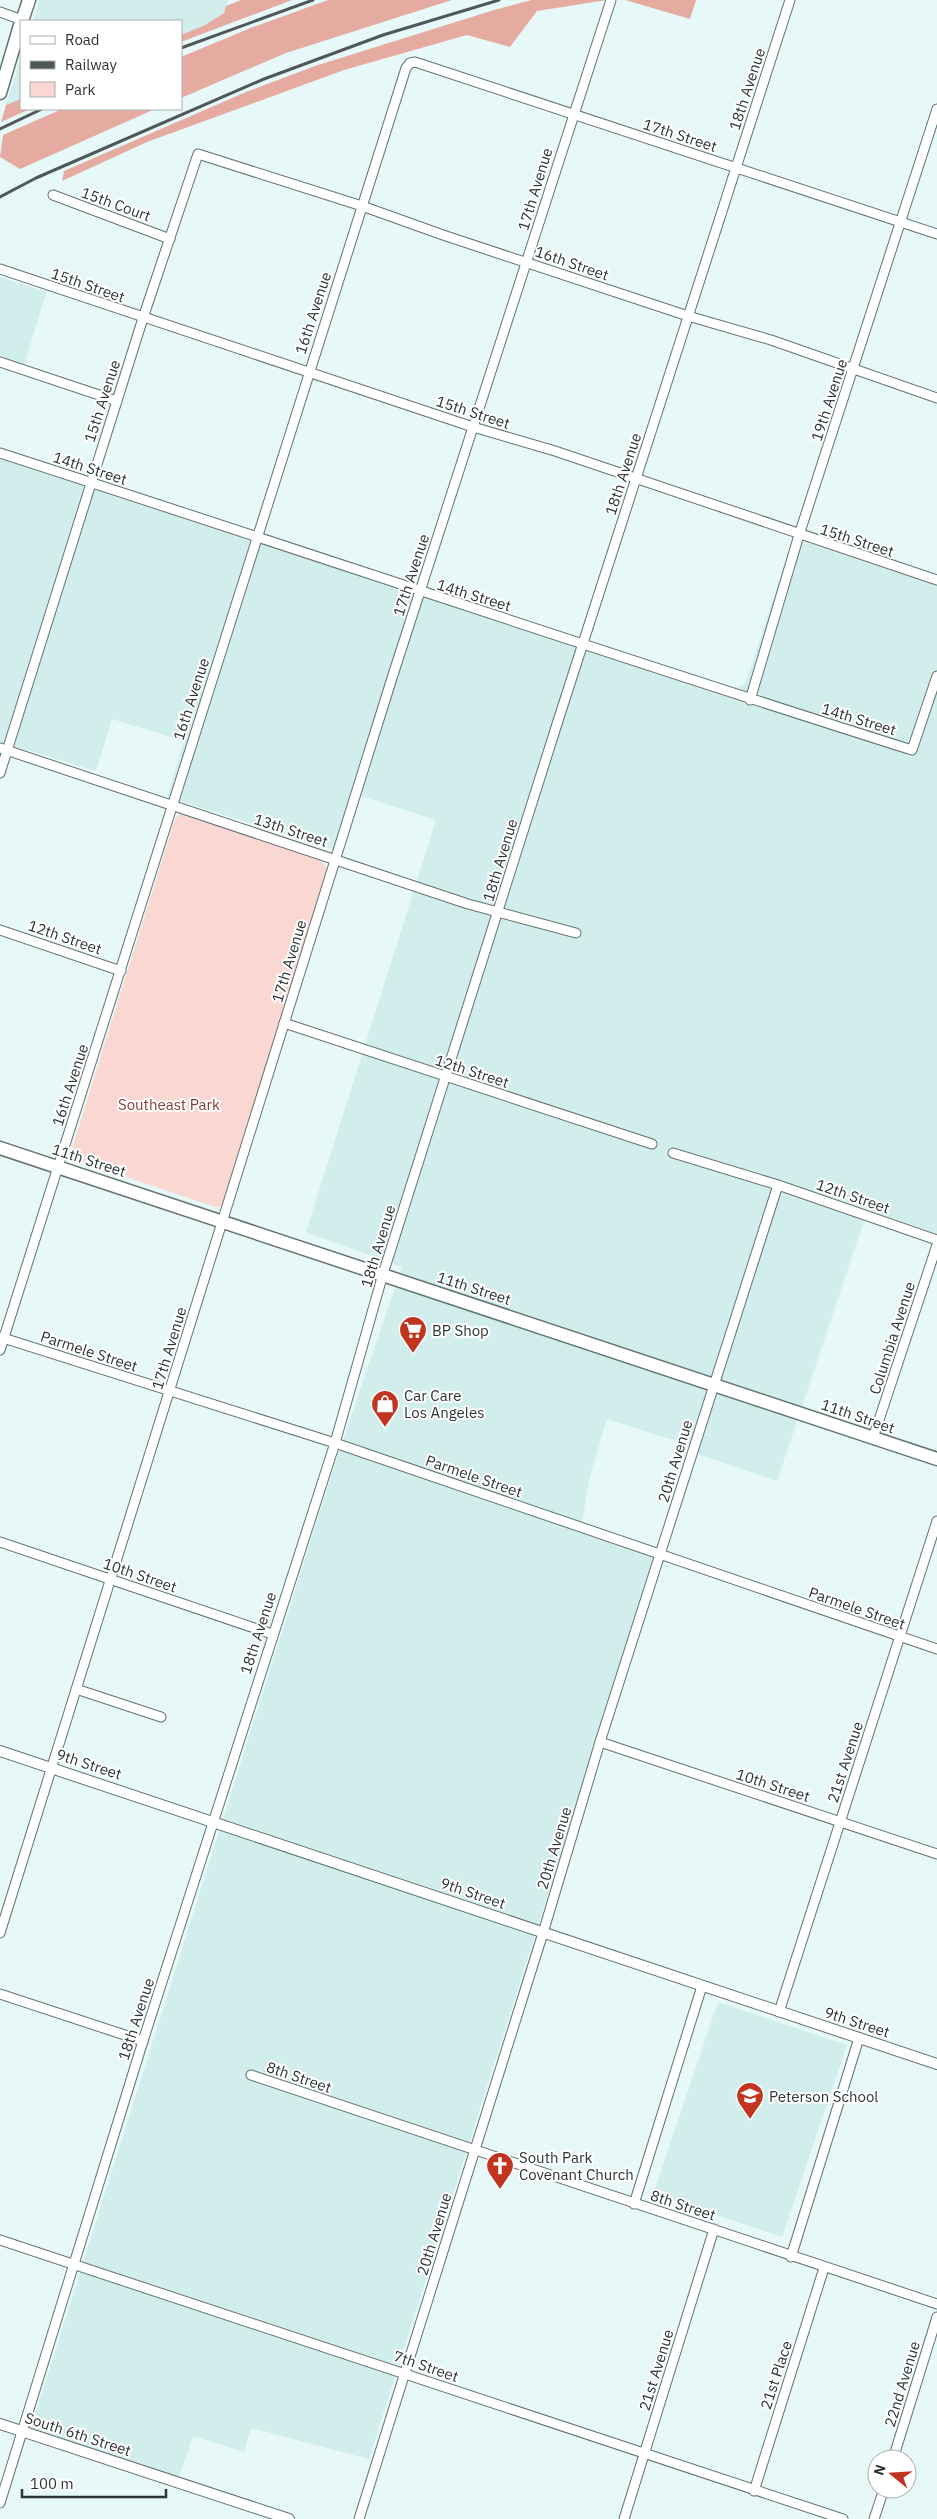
<svg xmlns="http://www.w3.org/2000/svg" width="937" height="2519" font-family="'IBM Plex Sans',sans-serif">
<style>
.built{fill:#d1edec}
.green{fill:#fad7d0}
.forest{fill:#e5aba0}
.lines{fill:none;stroke-linecap:round;stroke-linejoin:round}
.minor-casing{stroke:#627372;stroke-width:11}
.tertiary-casing{stroke:#627372;stroke-width:12}
.secondary-casing{stroke:#627372;stroke-width:15}
.minor{stroke:#fff;stroke-width:9}
.tertiary{stroke:#fff;stroke-width:10}
.secondary{stroke:#fff;stroke-width:12}
.rail{stroke:#4f5858;stroke-width:3}
.labels{text-anchor:middle;dominant-baseline:central;stroke-width:4;stroke-linejoin:round;paint-order:stroke}
.street-label{font-size:15px;fill:#2d3434;stroke:#fff}
.park-label{font-size:15px;fill:#853f32;stroke:#fff}
.poi-label{font-size:15px;fill:#2d3434;stroke:#fff;text-anchor:start}
</style>
<rect width="100%" height="100%" fill="#e6f9f8"/>
<g class="built">
<polygon points="39,0 228,0 224,13 205,25 181,35 181,21 33,21"/>
<polygon points="21,57 21,99 6,105"/>
<polygon points="0,277 46,292 22,373 0,366"/>
<polygon points="0,447 735,690 746,682 797,526 937,574 937,1235 867,1212 777,1481 697,1454 698,1448 607,1419 590,1476 582,1522 657,1550 369,2459 251,2428 244,2452 193,2436 179,2478 30,2431 334,1467 402,1267 306,1232 436,820 361,796 343,853 167,797 184,741 112,719 96,771 0,742"/>
<polygon points="718,2002 847,2045 782,2237 653,2194"/>
</g>
<polygon class="green" points="180,814 319,859 328,869 223,1202 220,1207 215,1207 69,1158 175,819"/>
<g class="forest">
<polygon points="241,0 292,0 181,42 181,35 205,25 224,13 226,6"/>
<polygon points="328,0 452,0 286,53 181,98 181,57 253,27"/>
<polygon points="532,0 607,0 537,11 510,47 467,35 344,70 147,142 62,181 64,171 246,92 315,66 494,10"/>
<polygon points="625,0 696,0 690,19"/>
<polygon points="21,99 21,109 30,109 1,122 6,105"/>
<polygon points="62,109 155,109 20,169 0,157 3,135"/>
</g>
<g class="lines">
<defs>
<g id="minor">
<polyline points="0,12 22,20"/>
<polyline points="53,195 170,239"/>
<polyline points="0,269 473,427 555,451 937,580"/>
<polyline points="0,362 117,401"/>
<path d="M0,453C304,551 607,654 912,750L937,676"/>
<polyline points="750,700 799,535 937,109"/>
<polyline points="0,748 468,904 576,933"/>
<polyline points="0,773 143,318 198,154 362,206 443,235 688,316 771,340 937,398"/>
<polyline points="0,930 121,971"/>
<polyline points="284,1023 652,1144"/>
<polyline points="673,1153 778,1185 937,1240"/>
<polyline points="0,1337 335,1443 937,1649"/>
<polyline points="0,1350 406,68 410,63 415,62 937,234"/>
<polyline points="873,1438 937,1245"/>
<polyline points="0,1542 272,1634"/>
<polyline points="76,1689 161,1717"/>
<polyline points="600,1742 937,1854"/>
<polyline points="0,1933 392,678 611,0"/>
<polyline points="0,1994 143,2041"/>
<polyline points="779,2012 937,1521"/>
<polyline points="251,2075 937,2304"/>
<polyline points="634,2204 702,1986"/>
<polyline points="0,2240 843,2519"/>
<polyline points="791,2257 859,2038"/>
<polyline points="893,2459 937,2317"/>
<polyline points="754,2491 824,2268"/>
<polyline points="0,2503 143,2041 335,1443 383,1274 557,724 790,0"/>
<polyline points="359,2519 543,1933 600,1742 778,1185"/>
<polyline points="624,2519 714,2229"/>
<polyline points="874,2519 884,2489"/>
</g>
<g id="tertiary">
<polyline points="0,1751 937,2064"/>
<polyline points="0,2424 289,2519"/>
</g>
<g id="secondary">
<polyline points="22,21 29,0"/>
<polyline points="0,93 21,22"/>
<polyline points="0,1148 937,1459"/>
</g>
</defs>
<use href="#minor" class="minor-casing"/>
<use href="#tertiary" class="tertiary-casing"/>
<use href="#secondary" class="secondary-casing"/>
<use href="#minor" class="minor"/>
<use href="#tertiary" class="tertiary"/>
<use href="#secondary" class="secondary"/>
<g class="rail">
<polyline points="181,48 313,0"/>
<polyline points="0,129 42,109"/>
<polyline points="0,197 36,178 264,79 383,35 499,0"/>
</g>
</g>
<defs>
<symbol id="supermarket-pin" viewBox="-11 -11 22 30"><path d="M0 17L-7.5 6A9.5 9.5 0 1 1 7.5 6Z" fill="#c13520" stroke="#fff"/><path d="M-6-5.5h2.5l.6 2H6L4.5 2H-2.5L-4.4-4H-6ZM-1.5 3.2a1.3 1.3 0 1 0 .1 0ZM3 3.2a1.3 1.3 0 1 0 .1 0Z" fill="#fff"/></symbol>
<symbol id="shop-pin" viewBox="-11 -11 22 30"><path d="M0 17L-7.5 6A9.5 9.5 0 1 1 7.5 6Z" fill="#c13520" stroke="#fff"/><path d="M-5-2.5h2.3a2.7 3.5 0 0 1 5.4 0H5L5.5 6h-11ZM-1.5-2.5h3a1.5 2.3 0 0 0-3 0Z" fill="#fff"/></symbol>
<symbol id="school-pin" viewBox="-11 -11 22 30"><path d="M0 17L-7.5 6A9.5 9.5 0 1 1 7.5 6Z" fill="#c13520" stroke="#fff"/><path d="M0-5L7-2L0 1L-7-2ZM-4 1L0 2.5L4 1V4Q0 6-4 4Z" fill="#fff"/></symbol>
<symbol id="church-pin" viewBox="-11 -11 22 30"><path d="M0 17L-7.5 6A9.5 9.5 0 1 1 7.5 6Z" fill="#c13520" stroke="#fff"/><path d="M-1.2-6h2.4v3.5h3.3v2.4h-3.3V6h-2.4V-.1h-3.3v-2.4h3.3Z" fill="#fff"/></symbol>
</defs>
<g fill-rule="evenodd">
<use href="#supermarket-pin" x="397" y="1314" width="32" height="43"/>
<use href="#shop-pin" x="369" y="1388" width="32" height="43"/>
<use href="#school-pin" x="734" y="2080" width="32" height="43"/>
<use href="#church-pin" x="484" y="2150" width="32" height="43"/>
</g>
<g class="labels">
<g class="street-label">
<text transform="translate(747 89) rotate(-72)">18th Avenue</text>
<text transform="translate(680 135) rotate(18)">17th Street</text>
<text transform="translate(535 189) rotate(-73)">17th Avenue</text>
<text transform="translate(116 204) rotate(20)">15th Court</text>
<text transform="translate(572 263) rotate(19)">16th Street</text>
<text transform="translate(88 285) rotate(19)">15th Street</text>
<text transform="translate(313 313) rotate(-72)">16th Avenue</text>
<text transform="translate(829 400) rotate(-72)">19th Avenue</text>
<text transform="translate(102 401) rotate(-72)">15th Avenue</text>
<text transform="translate(473 412) rotate(18)">15th Street</text>
<text transform="translate(90 468) rotate(18)">14th Street</text>
<text transform="translate(623 474) rotate(-72)">18th Avenue</text>
<text transform="translate(857 540) rotate(18)">15th Street</text>
<text transform="translate(411 575) rotate(-72)">17th Avenue</text>
<text transform="translate(474 595) rotate(17)">14th Street</text>
<text transform="translate(191 699) rotate(-72)">16th Avenue</text>
<text transform="translate(859 719) rotate(17)">14th Street</text>
<text transform="translate(291 830) rotate(18)">13th Street</text>
<text transform="translate(500 860) rotate(-73)">18th Avenue</text>
<text transform="translate(65 937) rotate(19)">12th Street</text>
<text transform="translate(289 961) rotate(-73)">17th Avenue</text>
<text transform="translate(472 1071) rotate(18)">12th Street</text>
<text transform="translate(70 1085) rotate(-72)">16th Avenue</text>
<text transform="translate(89 1160) rotate(18)">11th Street</text>
<text transform="translate(853 1196) rotate(19)">12th Street</text>
<text transform="translate(378 1246) rotate(-73)">18th Avenue</text>
<text transform="translate(474 1288) rotate(18)">11th Street</text>
<text transform="translate(892 1338) rotate(-72)">Columbia Avenue</text>
<text transform="translate(169 1348) rotate(-73)">17th Avenue</text>
<text transform="translate(89 1351) rotate(18)">Parmele Street</text>
<text transform="translate(858 1416) rotate(19)">11th Street</text>
<text transform="translate(675 1461) rotate(-73)">20th Avenue</text>
<text transform="translate(474 1476) rotate(19)">Parmele Street</text>
<text transform="translate(140 1575) rotate(19)">10th Street</text>
<text transform="translate(857 1608) rotate(19)">Parmele Street</text>
<text transform="translate(258 1633) rotate(-72)">18th Avenue</text>
<text transform="translate(845 1762) rotate(-72)">21st Avenue</text>
<text transform="translate(89 1764) rotate(18)">9th Street</text>
<text transform="translate(773 1785) rotate(18)">10th Street</text>
<text transform="translate(554 1848) rotate(-73)">20th Avenue</text>
<text transform="translate(473 1893) rotate(19)">9th Street</text>
<text transform="translate(136 2019) rotate(-72)">18th Avenue</text>
<text transform="translate(857 2022) rotate(18)">9th Street</text>
<text transform="translate(299 2077) rotate(19)">8th Street</text>
<text transform="translate(683 2205) rotate(18)">8th Street</text>
<text transform="translate(434 2234) rotate(-73)">20th Avenue</text>
<text transform="translate(426 2366) rotate(19)">7th Street</text>
<text transform="translate(656 2370) rotate(-73)">21st Avenue</text>
<text transform="translate(776 2375) rotate(-72)">21st Place</text>
<text transform="translate(902 2384) rotate(-73)">22nd Avenue</text>
<text transform="translate(78 2434) rotate(18)">South 6th Street</text>
</g>
<g class="park-label">
<text x="169" y="1104">Southeast Park</text>
</g>
<g class="poi-label">
<text x="432" y="1330">BP Shop</text>
<text x="404" y="1395">Car Care<tspan x="404" dy="17">Los Angeles</tspan></text>
<text x="769" y="2096">Peterson School</text>
<text x="519" y="2157">South Park<tspan x="519" dy="17">Covenant Church</tspan></text>
</g>
</g>
<rect x="20" y="20" width="162" height="90" fill="#ffffff" stroke="#abaeae"/>
<rect x="30" y="36" width="25" height="8" fill="#ffffff" stroke="#abaeae"/>
<text x="65" y="45" font-size="15" fill="#2d3434">Road</text>
<rect x="30" y="61" width="25" height="8" fill="#4f5858" stroke="#abaeae"/>
<text x="65" y="70" font-size="15" fill="#2d3434">Railway</text>
<rect x="30" y="82" width="25" height="15" fill="#fad7d0" stroke="#abaeae"/>
<text x="65" y="95" font-size="15" fill="#2d3434">Park</text>
<g transform="translate(892 2474) rotate(288)"><circle r="24" fill="#ffffff" stroke="#abaeae"/>
<path d="M0-4L9 19L0 12L-9 19Z" fill="#c13520"/>
<text y="-8" font-size="14" font-weight="bold" text-anchor="middle" fill="#2d3434">N</text>
</g>
<path d="M22 2489v8h144v-8" fill="none" stroke="#2d3434" stroke-width="2.5"/>
<text x="30" y="2489" font-size="15" fill="#2d3434" stroke="#ffffff" stroke-width="4" paint-order="stroke">100 m</text>
</svg>
